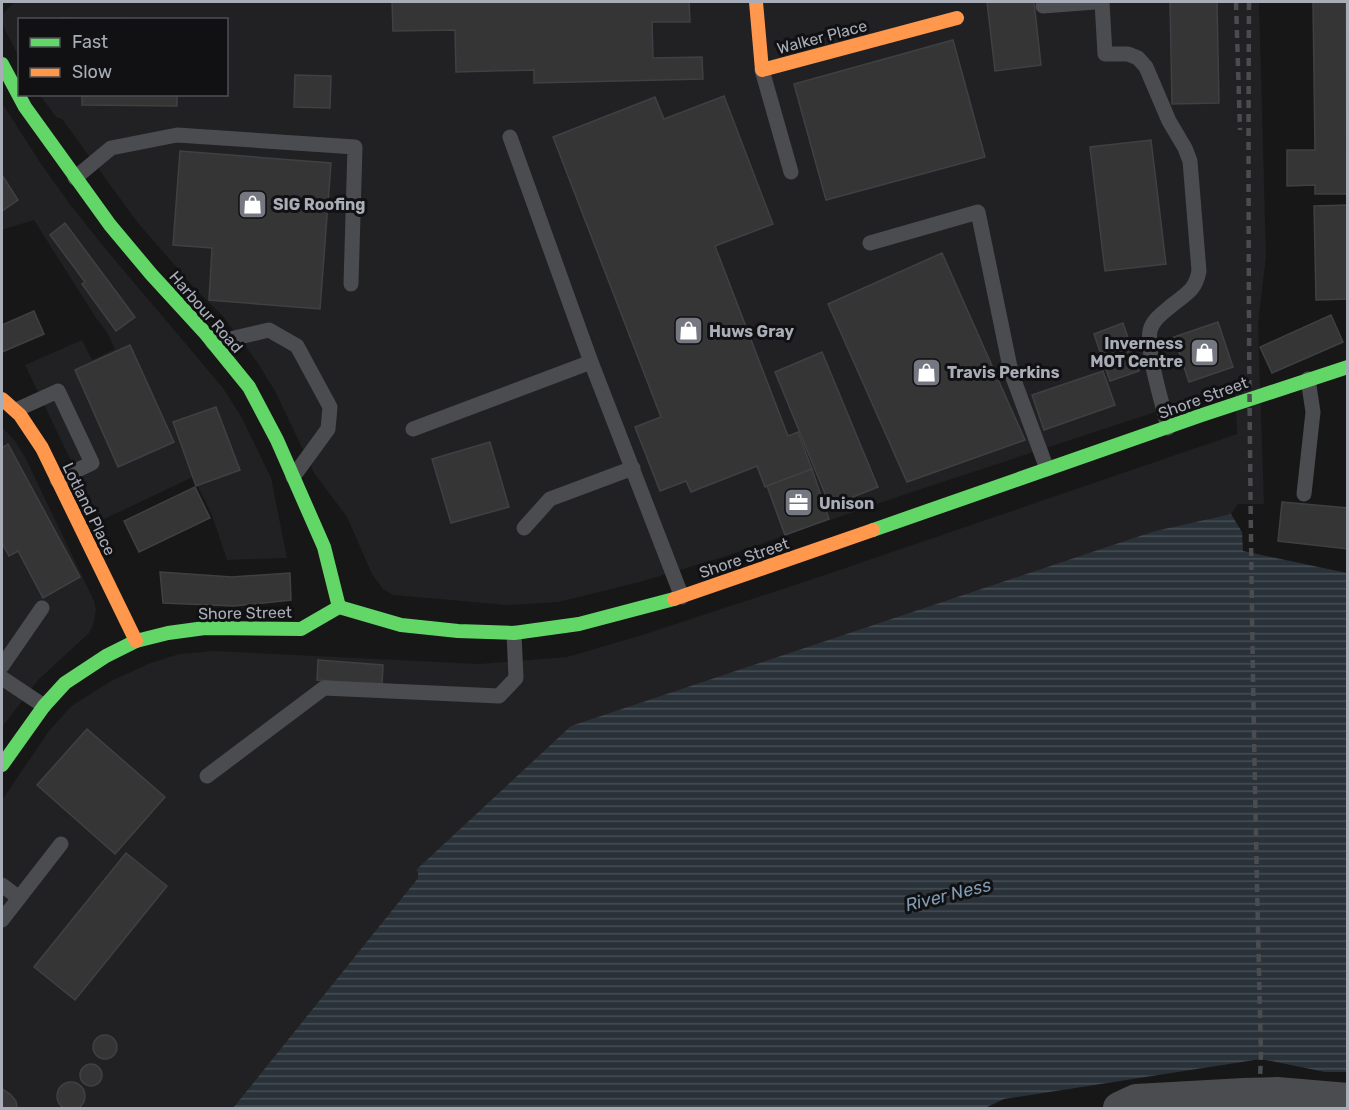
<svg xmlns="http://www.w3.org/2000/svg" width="1349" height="1110" font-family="Rubik,sans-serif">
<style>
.built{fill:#212123}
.water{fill:url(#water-rules)}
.building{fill:#353536;stroke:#3f4043;stroke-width:1.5}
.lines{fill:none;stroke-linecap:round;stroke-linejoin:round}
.lane{stroke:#4b4c50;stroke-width:15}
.street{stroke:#4b4c50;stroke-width:32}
.fast{stroke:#63d668;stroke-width:14}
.slow{stroke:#ff974d;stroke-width:14}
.rail{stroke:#4b4c4f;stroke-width:4.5;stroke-dasharray:8 6;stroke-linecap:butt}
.labels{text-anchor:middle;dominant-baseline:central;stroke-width:6;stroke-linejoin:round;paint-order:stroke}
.street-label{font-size:16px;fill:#a8adb8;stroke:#111113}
.poi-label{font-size:16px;font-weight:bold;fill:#a8adb8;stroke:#111113;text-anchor:start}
.water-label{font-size:18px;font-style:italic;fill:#7f9bb3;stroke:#111113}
</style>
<defs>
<pattern id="water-rules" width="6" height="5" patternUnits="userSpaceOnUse" patternTransform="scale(1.5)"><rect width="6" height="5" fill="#2a3239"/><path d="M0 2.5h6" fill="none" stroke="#464d54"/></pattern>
</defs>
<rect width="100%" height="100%" fill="#171717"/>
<g class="built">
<polygon points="15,2 1259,2 1266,256 1258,324 1264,504 1238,504 1231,514 1155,531 416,870 418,872 418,878 233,1108 2,1108 2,800 49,731 64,714 73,705 111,681 148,664 179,654 213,651 479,664 567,657 639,636 813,579 1237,434 1235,386 912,492 723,557 643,581 595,593 558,602 507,605 393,595 383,589 372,574 347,517 314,473 275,391 257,362 222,315 196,290 138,223 62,119 56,117 40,95 226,94 226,20 20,20 19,57 4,28 2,19 4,12"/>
<polygon points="2,103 41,164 69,203 104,247 223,388 242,418 271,478 287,558 227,560 212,515 193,477 100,521 25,365 82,340 92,360 115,349 107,332 96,318 34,220 2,230"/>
<polygon points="2,427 15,441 25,457 94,601 96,610 93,625 89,633 39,679 2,727"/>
</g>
<polygon class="water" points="1231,514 1242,532 1243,551 1347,573 1347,1072 1325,1072 1261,1059 1004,1099 985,1108 233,1108 418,878 418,872 416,870 571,726 1155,531"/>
<g class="building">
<polygon points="392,2 689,2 690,22 652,22 653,58 702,57 703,79 534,83 534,70 456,72 455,30 393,31"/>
<polygon points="987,2 1034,2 1041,65 995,71"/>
<polygon points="1170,2 1217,2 1219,103 1172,104"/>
<polygon points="1313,2 1346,2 1347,194 1315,194 1315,185 1287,186 1287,150 1315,150"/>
<polygon points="60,18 157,19 157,20 60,20"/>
<polygon points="953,40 985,157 826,200 794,84"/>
<polygon points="295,75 331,76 330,108 294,107"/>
<polygon points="82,94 177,94 177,106 82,105"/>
<polygon points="724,96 773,224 715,246 788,436 798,432 812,469 765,487 757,466 691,492 686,481 660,491 635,427 661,417 553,137 655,97 664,119"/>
<polygon points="1151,140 1166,264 1105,271 1090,147"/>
<polygon points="180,151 331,163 320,309 209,300 212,248 173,245"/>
<polygon points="2,175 18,200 2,211"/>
<polygon points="1348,205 1348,299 1316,300 1314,206"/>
<polygon points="65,223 135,317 116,331 82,284 85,282 50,235"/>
<polygon points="942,253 1025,440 907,482 828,304"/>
<polygon points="34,311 44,334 2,352 2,325"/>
<polygon points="1331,315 1343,342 1272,373 1260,347"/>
<polygon points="1218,322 1233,367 1189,382 1174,337"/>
<polygon points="1123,323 1139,371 1110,381 1094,334"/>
<polygon points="130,345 174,442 118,467 75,370"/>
<polygon points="822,352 878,487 830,506 775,372"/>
<polygon points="1103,371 1115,405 1044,430 1032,395"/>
<polygon points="216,407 240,470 196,486 173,422"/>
<polygon points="490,442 509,507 451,523 432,459"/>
<polygon points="8,444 80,577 43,598 18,551 9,556 2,543 2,448"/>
<polygon points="812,469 829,519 785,535 767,486"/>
<polygon points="195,487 210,518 139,552 124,521"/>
<polygon points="1282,502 1348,508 1348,549 1278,541"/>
<polygon points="160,572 232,577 290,573 291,600 234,606 163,603"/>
<polygon points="318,660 383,665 382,685 317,680"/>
<polygon points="87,729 165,797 115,854 37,785"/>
<polygon points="126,853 167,886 75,1000 34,967"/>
<circle cx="105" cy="1047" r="12"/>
<circle cx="91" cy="1075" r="11"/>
<circle cx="71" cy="1096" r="14"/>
<polygon points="2,1089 10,1094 16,1101 17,1108 2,1108"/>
</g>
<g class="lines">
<g class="lane">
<path d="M1102,2L1105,54H1128L1138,58L1146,67L1169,121L1185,148L1190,161L1199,271C1195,292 1185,294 1171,306C1163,313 1152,320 1150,331C1146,353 1163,404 1168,428"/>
<polyline points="1043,6 1095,2"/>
<polyline points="762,70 791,172"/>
<polyline points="510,137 591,362 682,597"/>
<polyline points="75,178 111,148 177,135 355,147 351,284"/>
<polyline points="870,243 978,212 1011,372 1047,469"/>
<polyline points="213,343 269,330 297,346 330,407 328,429 293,477"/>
<polyline points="16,410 58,391 92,463 57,480"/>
<polyline points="413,429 591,362"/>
<polyline points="1304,494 1313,412 1308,379"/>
<polyline points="524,528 550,499 633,468"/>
<polyline points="2,666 42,608"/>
<polyline points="2,678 44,706"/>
<polyline points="207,776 324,688 499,696 516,678 514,633"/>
<polyline points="2,885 19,898"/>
<polyline points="2,920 61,844"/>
</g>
<polyline class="street" points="1119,1108 1136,1100 1244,1094 1277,1093 1348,1099"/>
<g class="fast">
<polyline points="2,64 25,107 110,225 151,274 206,334 249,387 277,440 324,547 339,607"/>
<polyline points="873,530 1202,415 1348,367"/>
<polyline points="2,765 44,706 65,683 106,656 136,641 168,633 205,628 301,629 339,607 401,625 458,631 514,633 579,624 674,599"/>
</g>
<g class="slow">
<polyline points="756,2 762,70 957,18"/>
<polyline points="2,399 20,415 42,448 136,641"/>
<polyline points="674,599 873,530"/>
</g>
<g class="rail">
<polyline points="1236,2 1240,130"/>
<path d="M1249,2C1247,352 1252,703 1261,1053L1259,1108"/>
</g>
</g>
<defs>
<symbol id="shop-square" viewBox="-11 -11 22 22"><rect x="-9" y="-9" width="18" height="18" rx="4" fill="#757880" stroke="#111113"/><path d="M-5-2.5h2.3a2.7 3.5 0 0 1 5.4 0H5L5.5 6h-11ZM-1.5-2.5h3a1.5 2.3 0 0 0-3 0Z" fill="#fff"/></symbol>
<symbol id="office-square" viewBox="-11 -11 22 22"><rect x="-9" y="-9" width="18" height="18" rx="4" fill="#757880" stroke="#111113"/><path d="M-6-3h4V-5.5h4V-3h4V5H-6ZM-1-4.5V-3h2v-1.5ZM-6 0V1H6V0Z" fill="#fff"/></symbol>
</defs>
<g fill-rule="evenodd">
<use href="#shop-square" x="236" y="188" width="33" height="33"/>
<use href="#shop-square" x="672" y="314" width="33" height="33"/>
<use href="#shop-square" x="1188" y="336" width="33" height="33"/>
<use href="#shop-square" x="910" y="356" width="33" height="33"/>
<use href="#office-square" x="782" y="486" width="33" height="33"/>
</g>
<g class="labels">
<g class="street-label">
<text transform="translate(822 37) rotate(-15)">Walker Place</text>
<text transform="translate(206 312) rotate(49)">Harbour Road</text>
<text transform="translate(1203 398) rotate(-20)">Shore Street</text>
<text transform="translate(89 509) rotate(64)">Lotland Place</text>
<text transform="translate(744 558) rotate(-19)">Shore Street</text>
<text transform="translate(245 613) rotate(-1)">Shore Street</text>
</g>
<g class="poi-label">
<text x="273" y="204">SIG Roofing</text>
<text x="709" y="331">Huws Gray</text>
<text x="1183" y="343" text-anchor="end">Inverness<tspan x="1183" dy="18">MOT Centre</tspan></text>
<text x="947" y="372">Travis Perkins</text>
<text x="819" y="503">Unison</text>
</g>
<g class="water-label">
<text transform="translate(948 895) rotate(-14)">River Ness</text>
</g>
</g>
<rect width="1349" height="1110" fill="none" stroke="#a8adb8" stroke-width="6"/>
<rect x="18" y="18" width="210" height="78" fill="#111113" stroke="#4d4f55" stroke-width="1.5"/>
<rect x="30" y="38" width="30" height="9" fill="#63d668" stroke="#4d4f55" stroke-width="1.5"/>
<text x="72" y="48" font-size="18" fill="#a8adb8">Fast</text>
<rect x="30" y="68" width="30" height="9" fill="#ff974d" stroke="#4d4f55" stroke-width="1.5"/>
<text x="72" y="78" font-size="18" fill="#a8adb8">Slow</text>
</svg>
